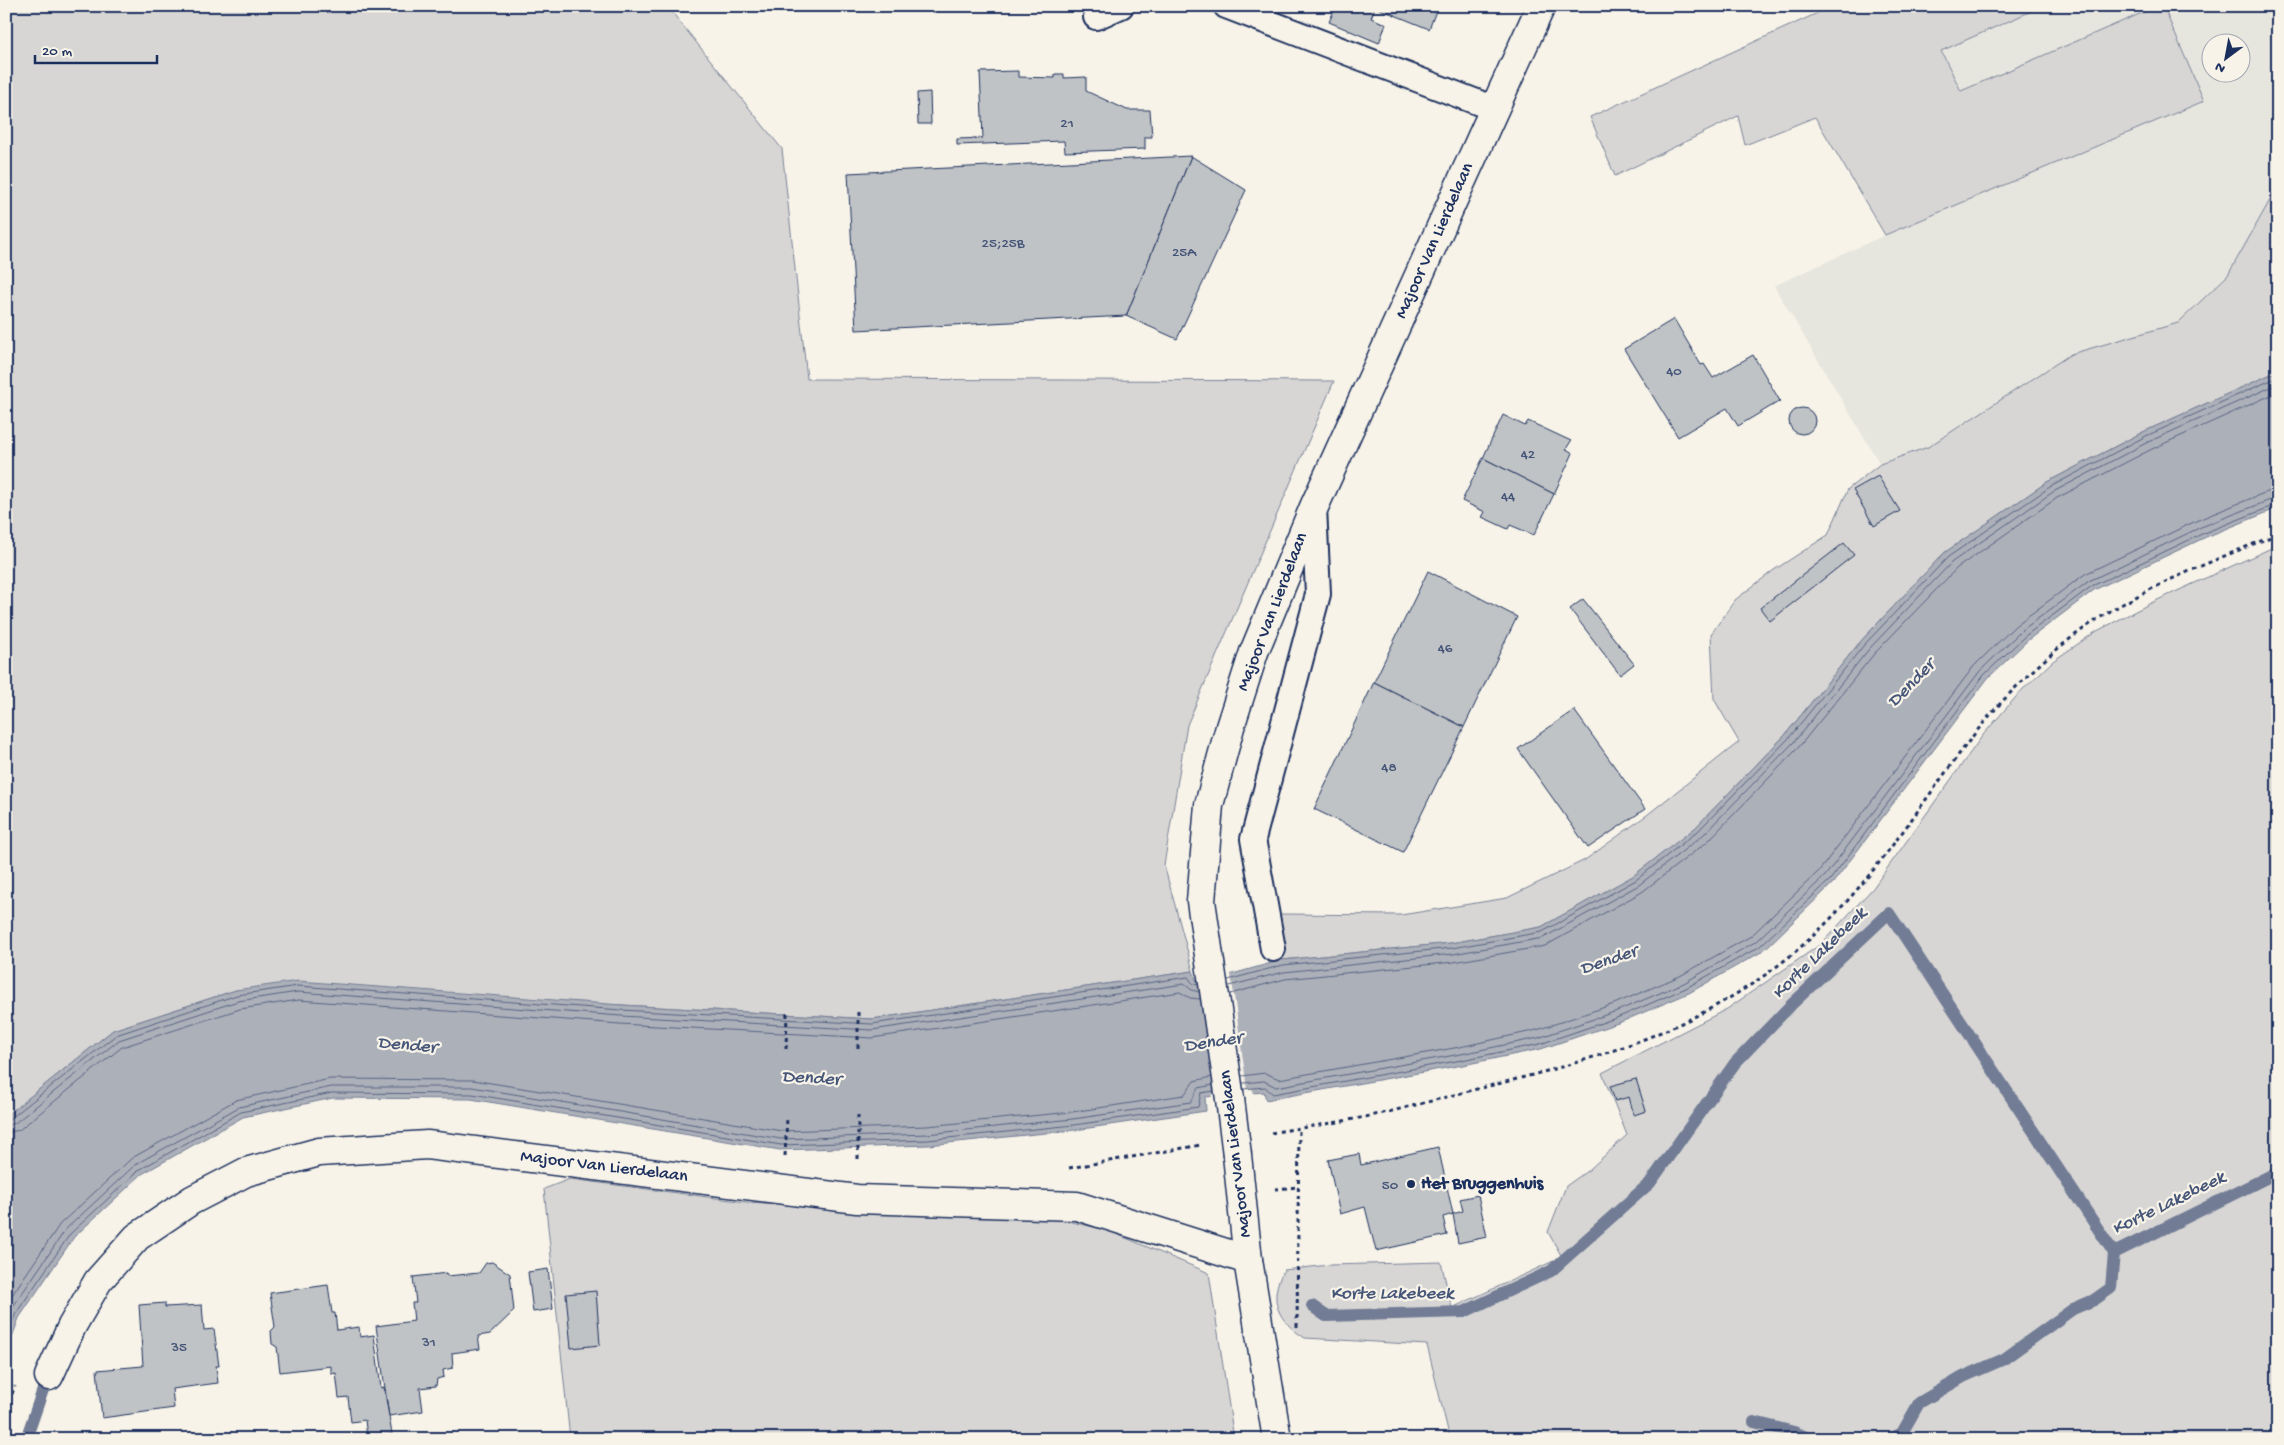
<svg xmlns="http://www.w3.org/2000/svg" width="2284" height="1445" font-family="'Gochi Hand',sans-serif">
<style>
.built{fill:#e6e5de;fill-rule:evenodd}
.green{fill:#d7d6d4;stroke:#798299}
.water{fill:#acb0b9;stroke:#727c95}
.pier{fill:#f7f3e8}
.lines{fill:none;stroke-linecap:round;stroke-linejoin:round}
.shore{stroke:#556382;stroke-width:1}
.stream{stroke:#727c95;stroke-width:12}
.building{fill:#c0c3c5;stroke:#1b2f5e}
.lane-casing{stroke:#1b2f5e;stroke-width:28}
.street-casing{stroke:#1b2f5e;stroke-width:31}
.path{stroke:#1b2f5e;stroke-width:3;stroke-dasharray:4 4;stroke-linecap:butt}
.lane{stroke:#f7f3e8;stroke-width:24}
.street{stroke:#f7f3e8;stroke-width:28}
.street-bridge-casing{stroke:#1b2f5e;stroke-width:31;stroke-linecap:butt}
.street-bridge{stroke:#f7f3e8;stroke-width:28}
.poi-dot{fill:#1b2f5e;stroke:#f7f3e8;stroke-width:2}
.labels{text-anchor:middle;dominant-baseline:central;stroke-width:4.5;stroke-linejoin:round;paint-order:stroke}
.number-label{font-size:15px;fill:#445478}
.street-label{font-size:18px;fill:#1b2f5e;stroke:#f7f3e8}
.poi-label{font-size:18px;font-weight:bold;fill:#1b2f5e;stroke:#f7f3e8;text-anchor:start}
.water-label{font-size:19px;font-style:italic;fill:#465679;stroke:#f7f3e8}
</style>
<rect width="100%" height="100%" fill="#f7f3e8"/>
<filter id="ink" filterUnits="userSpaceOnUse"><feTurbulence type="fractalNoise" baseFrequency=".02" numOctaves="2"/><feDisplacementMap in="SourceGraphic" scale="10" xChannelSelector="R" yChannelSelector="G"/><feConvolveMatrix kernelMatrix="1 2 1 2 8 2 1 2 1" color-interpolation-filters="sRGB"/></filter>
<g filter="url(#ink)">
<g class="built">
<polygon points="2043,6 2158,6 1961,91 1941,51"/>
<path d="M2163,6H2278V186L2228,275L2178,323L2071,354L1928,447L1880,464L1774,286L1885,235L2204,101ZM2212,42H2242V72H2212Z"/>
</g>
<g class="green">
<polygon points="6,6 667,6 782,149 807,379 1334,381 1187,725 1164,865 1193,971 872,1019 622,1005 236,990 113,1030 6,1116"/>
<polygon points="1833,6 2043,6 1941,51 1961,91 2158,6 2163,6 2204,101 1885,235 1815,117 1745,145 1738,116 1615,176 1590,117"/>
<polygon points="2278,186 2278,371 2143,432 2047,482 1944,553 1860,642 1785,735 1695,828 1633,876 1541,927 1451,943 1282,960 1280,914 1401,915 1507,898 1585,860 1647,815 1739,742 1714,699 1711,634 1735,600 1774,570 1828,535 1848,489 1880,464 1928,447 2071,354 2178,323 2228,275"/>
<path d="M2278,545V1439H1450L1427,1345L1305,1338C1278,1321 1267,1300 1284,1270L1329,1265L1441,1262L1452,1308L1562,1257L1548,1232L1566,1186L1590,1169L1627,1135L1602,1073L1727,1009L1821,944L1873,888L1983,735L2022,690L2053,661L2097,631L2151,603Z"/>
<polygon points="570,1179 746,1202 839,1207 1032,1213 1107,1230 1209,1273 1234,1439 570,1439 544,1189"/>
</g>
<polygon class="water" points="2278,371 2278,508 2206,537 2094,590 2028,640 1988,678 1833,883 1763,951 1689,993 1621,1022 1541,1049 1463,1065 1266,1100 1264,1092 1205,1097 1206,1111 1075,1130 928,1145 780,1150 471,1099 333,1098 243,1117 142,1174 74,1237 19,1318 6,1354 6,1116 113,1030 236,990 298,981 622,1005 872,1019 1193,971 1197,981 1236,973 1282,960 1451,943 1541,927 1633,876 1695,828 1785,735 1860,642 1944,553 2047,482 2143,432"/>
<polygon class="pier" points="1235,971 1231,974 1247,1089 1252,1088 1255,1096 1211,1099 1212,1094 1215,1094 1200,977"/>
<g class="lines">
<g class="shore">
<polyline points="1228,980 1283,965 1452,948 1542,932 1636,880 1698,831 1788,739 1864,645 1948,557 2050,487 2146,436 2278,377"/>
<polyline points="1229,986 1284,972 1453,954 1543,938 1639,885 1702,836 1793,743 1869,649 1952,562 2053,492 2148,442 2278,384"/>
<polyline points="1230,994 1285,979 1454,962 1545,946 1642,892 1707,842 1798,748 1874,654 1957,568 2057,498 2152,449 2278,392"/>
<polyline points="1242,1076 1265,1073 1279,1079 1460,1047 1537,1030 1614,1004 1680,976 1751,936 1819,871 1974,666 2016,625 2085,574 2198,520 2269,491 2278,490"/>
<polyline points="1243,1083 1264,1081 1276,1087 1461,1054 1538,1038 1617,1011 1684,983 1755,942 1825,876 1980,671 2021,631 2089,581 2201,527 2278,497"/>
<polyline points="1244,1089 1265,1087 1273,1094 1462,1060 1540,1044 1619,1017 1686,988 1759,947 1830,880 1984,675 2025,636 2092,586 2204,533 2278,504"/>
<polyline points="6,1119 11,1118 116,1035 237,995 298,986 621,1010 872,1024 1188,977 1193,984 1198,985"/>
<polyline points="6,1126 15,1123 119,1040 238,1001 298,992 621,1016 872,1030 1184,984 1192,990 1199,992"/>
<polyline points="6,1133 19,1130 122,1047 240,1009 299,1000 620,1024 872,1038 1180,992 1190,998 1200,999"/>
<polyline points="6,1304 60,1224 132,1158 236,1100 330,1079 473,1080 782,1131 927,1126 1072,1112 1184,1095 1194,1081 1212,1077"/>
<polyline points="6,1321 10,1311 66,1229 136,1164 239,1107 331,1087 472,1087 781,1139 927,1134 1073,1119 1191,1102 1198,1088 1213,1085"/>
<polyline points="6,1339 15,1315 70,1234 139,1170 241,1112 332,1093 472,1094 781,1145 928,1140 1074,1125 1198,1107 1201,1093 1214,1091"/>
</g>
<g class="stream">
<polyline points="1312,1306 1326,1316 1464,1312 1551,1271 1650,1183 1735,1063 1791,1005 1889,913 2114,1253 2278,1172"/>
<polyline points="1754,1422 1794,1432 1811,1439"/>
<polyline points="26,1439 47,1378"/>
<polyline points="1890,1439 1902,1433 1919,1403 1963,1377 2004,1359 2073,1309 2094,1300 2111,1288 2114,1253"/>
</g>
</g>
<g class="building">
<polygon points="1336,6 1343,6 1357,12 1359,6 1438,6 1429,29 1375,7 1371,18 1386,24 1379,43 1329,22"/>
<polygon points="1018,71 1018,77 1055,78 1055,74 1064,74 1064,78 1086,77 1086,91 1127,110 1150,110 1152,137 1145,137 1145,149 1065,152 1064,141 957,145 957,139 983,138 980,72"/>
<polygon points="930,92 931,124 918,124 917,93"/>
<polygon points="1191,156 1246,190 1177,339 1126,316"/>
<polygon points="1191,156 1126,316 856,330 848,173"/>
<polygon points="1674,319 1701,365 1704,364 1713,378 1753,355 1780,401 1738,426 1727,408 1678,437 1624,349"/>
<circle cx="1802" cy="421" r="13"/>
<polygon points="1503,415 1525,426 1528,421 1571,441 1566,449 1573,453 1554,494 1483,458"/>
<polygon points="1483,458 1554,494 1534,535 1510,525 1508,529 1482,517 1485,512 1462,501"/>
<polygon points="1878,476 1900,511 1874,526 1853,490"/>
<polygon points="1844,543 1854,555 1770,621 1760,608"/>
<polygon points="1428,571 1517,617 1464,727 1374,682"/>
<polygon points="1583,599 1634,664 1620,675 1570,609"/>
<polygon points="1374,682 1464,727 1403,852 1314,809"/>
<polygon points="1574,710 1645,809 1588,848 1518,749"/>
<polygon points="1636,1079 1646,1111 1634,1115 1629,1097 1615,1101 1610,1086"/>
<polygon points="1438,1147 1453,1214 1443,1217 1447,1235 1376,1251 1365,1207 1340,1214 1328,1160 1359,1154 1361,1165"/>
<polygon points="1478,1195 1487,1237 1458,1243 1453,1214 1463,1211 1460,1199"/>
<polygon points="492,1262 510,1274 514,1311 490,1334 478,1336 480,1349 452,1353 453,1368 443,1370 444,1377 437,1379 436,1386 420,1388 423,1411 389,1416 376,1326 414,1321 412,1303 416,1303 413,1277 447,1273 447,1276 479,1273 486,1263"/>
<polygon points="548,1269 553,1309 533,1312 528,1272"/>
<polygon points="328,1285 332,1313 335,1313 337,1330 359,1327 360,1337 374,1335 381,1388 384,1387 392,1434 359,1439 367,1437 365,1420 351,1422 348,1397 339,1398 336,1373 331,1374 331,1366 280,1372 277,1347 272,1344 271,1331 275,1327 270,1293"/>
<polygon points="596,1291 600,1345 571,1348 566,1294"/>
<polygon points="165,1303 165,1307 202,1305 204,1330 214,1329 219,1366 216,1366 218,1383 172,1389 174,1408 102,1418 97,1370 143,1366 139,1305"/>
</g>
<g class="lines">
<defs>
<g id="lane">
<polyline points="1226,6 1495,109"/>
<polyline points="1096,17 1121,6"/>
<polyline points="1273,949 1253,839 1318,594 1314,507"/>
</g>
<g id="street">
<polyline points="1230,1099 1201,901 1209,805 1230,727 1254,652 1314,507 1541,6"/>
<polyline points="1237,1155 1248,1260 1277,1439"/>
<polyline points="49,1376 72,1326 98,1281 137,1237 192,1200 246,1172 319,1152 427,1145 857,1199 1077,1206 1248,1260"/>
</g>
</defs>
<use href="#lane" class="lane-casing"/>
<use href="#street" class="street-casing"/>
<g class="path">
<polyline points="858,1048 858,1012"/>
<polyline points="786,1049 787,1012"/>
<polyline points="858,1115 858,1160"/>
<path d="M1271,1133C1297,1128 1323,1125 1349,1120C1395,1112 1440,1098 1485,1087C1592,1061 1698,1029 1785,960C1865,897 1915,810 1976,732C2017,681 2070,632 2128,601C2176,575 2227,555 2278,534"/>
<polyline points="785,1156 787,1118"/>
<polyline points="1069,1168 1201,1145"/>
<polyline points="1275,1189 1299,1187"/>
<polyline points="1297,1327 1299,1128"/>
<polyline points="6,1409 15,1386"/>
</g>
<use href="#lane" class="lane"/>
<use href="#street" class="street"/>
<defs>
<polyline id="street-bridge" points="1230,1099 1237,1155"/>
</defs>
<use href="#street-bridge" class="street-bridge-casing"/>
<use href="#street-bridge" class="street-bridge"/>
</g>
</g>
<circle class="poi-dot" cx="1411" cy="1184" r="5"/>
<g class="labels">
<g class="number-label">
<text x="1067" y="124">21</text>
<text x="1003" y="244">25;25B</text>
<text x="1184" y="253">25A</text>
<text x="1674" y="372">40</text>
<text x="1528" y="455">42</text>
<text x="1508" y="497">44</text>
<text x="1445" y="649">46</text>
<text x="1389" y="768">48</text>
<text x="1390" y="1186">50</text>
<text x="429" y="1343">31</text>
<text x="179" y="1348">35</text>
</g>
<g class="street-label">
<text transform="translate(1435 241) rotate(-66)">Majoor Van Lierdelaan</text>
<text transform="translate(1273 612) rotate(-69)">Majoor Van Lierdelaan</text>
<text transform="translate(1236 1154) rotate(-97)">Majoor Van Lierdelaan</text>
<text transform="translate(604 1167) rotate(7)">Majoor Van Lierdelaan</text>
</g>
<g class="poi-label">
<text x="1421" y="1184">Het Bruggenhuis</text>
</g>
<g class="water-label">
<text transform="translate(1912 684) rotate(-46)">Dender</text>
<text transform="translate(1820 954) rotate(-44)">Korte Lakebeek</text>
<text transform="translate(1609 961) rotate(-19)">Dender</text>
<text transform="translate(1213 1043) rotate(-9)">Dender</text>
<text transform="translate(407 1046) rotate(5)">Dender</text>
<text transform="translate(811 1079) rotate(3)">Dender</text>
<text transform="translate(2169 1204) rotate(-26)">Korte Lakebeek</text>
<text x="1392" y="1294">Korte Lakebeek</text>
</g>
</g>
<rect width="2284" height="1445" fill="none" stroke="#f7f3e8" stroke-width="25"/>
<rect x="12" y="12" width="2259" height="1420" fill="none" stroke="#1b2f5e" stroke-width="2" filter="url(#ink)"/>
<g transform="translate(2226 58) rotate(212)"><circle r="24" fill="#f7f3e8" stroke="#9fa5b1"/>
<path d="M0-4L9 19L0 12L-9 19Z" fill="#1b2f5e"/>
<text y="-8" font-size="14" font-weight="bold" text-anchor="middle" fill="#1b2f5e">N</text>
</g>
<path d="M35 55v8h122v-8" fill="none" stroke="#1b2f5e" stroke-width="2.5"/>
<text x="42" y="55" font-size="15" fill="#1b2f5e" stroke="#f7f3e8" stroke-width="4" paint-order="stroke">20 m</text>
</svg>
